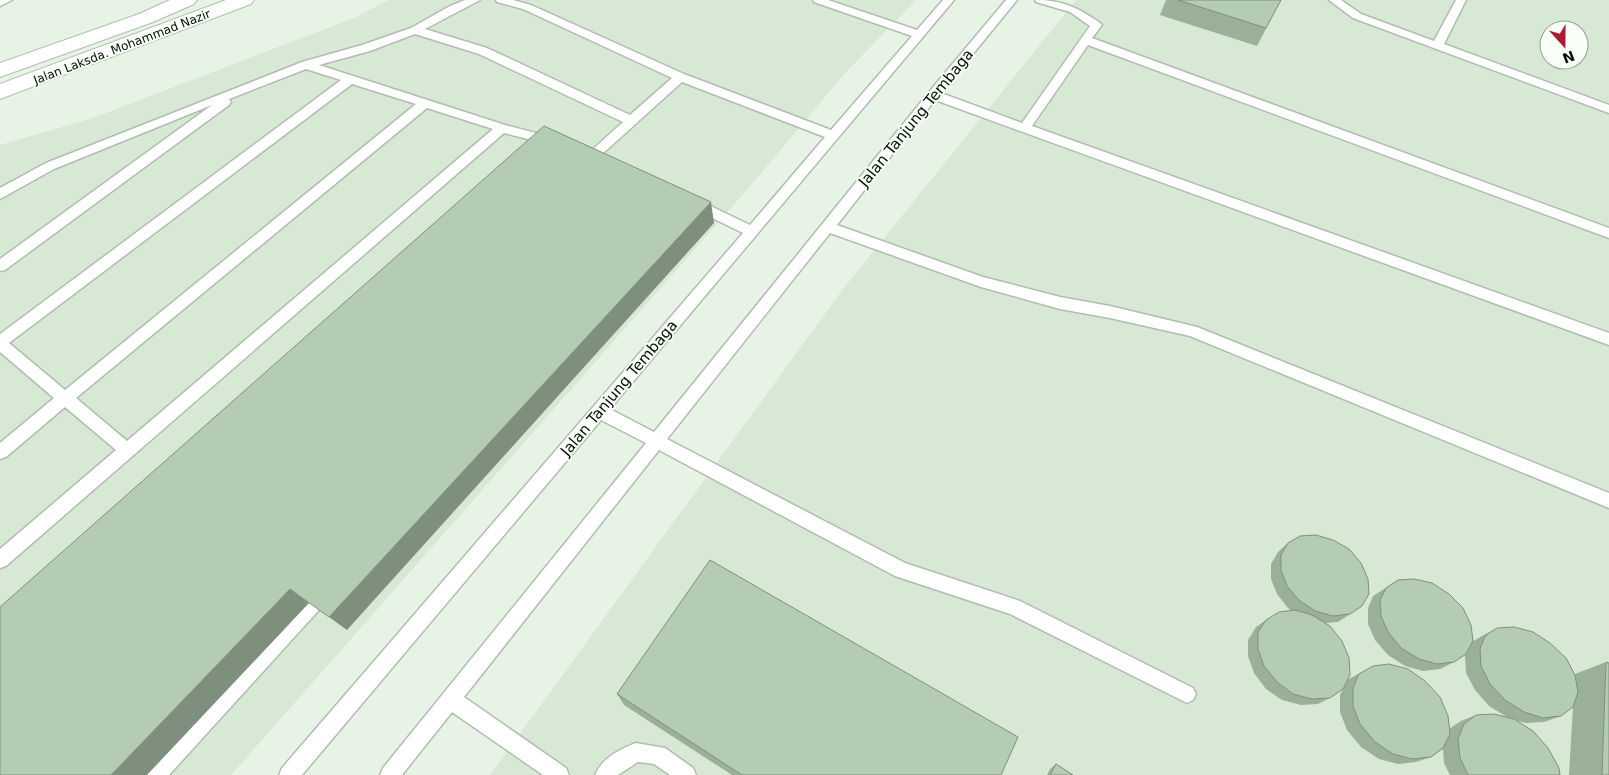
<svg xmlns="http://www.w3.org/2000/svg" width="1609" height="775" font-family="'DejaVu Sans',sans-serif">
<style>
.built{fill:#d7e9d5;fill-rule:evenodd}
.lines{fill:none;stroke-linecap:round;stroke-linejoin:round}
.service-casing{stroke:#b0bdaf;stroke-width:3}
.secondary-casing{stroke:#b0bdaf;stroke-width:2}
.service{fill:#fff;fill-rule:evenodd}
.secondary{fill:#fff;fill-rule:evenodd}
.wall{fill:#9bb099}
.shaded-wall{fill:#7e907d}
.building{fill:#b4cdb2;stroke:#7e907d}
.labels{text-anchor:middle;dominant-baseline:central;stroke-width:4;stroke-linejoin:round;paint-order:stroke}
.far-street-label{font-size:12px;fill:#090d09;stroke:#f7fff6}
.street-label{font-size:15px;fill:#090d09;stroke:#f7fff6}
</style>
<rect width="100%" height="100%" fill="#e6f3e5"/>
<g class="built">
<polygon points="389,0 916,0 846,72 746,191 231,775 0,775 0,145 93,118 354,18"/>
<path d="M1076,0H1609V775H490L843,289ZM1549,30H1579V60H1549Z"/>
</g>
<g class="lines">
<defs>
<g id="service">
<polygon points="0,0 12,0 0,6"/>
<path d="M465,0H480L425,29L487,48L630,115L672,78L523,9L497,2L496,0H513L531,5L684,74L831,130L912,36L814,2L813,0H828L917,30L943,0H954L610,409L654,432L929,92L1006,0H1017L941,93L1022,123L1090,26L1070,12L1036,2L1035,0C1062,0 1077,7 1100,23L1102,25L1092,38L1609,228V238L1088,45L1032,126L1609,333V345L935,100L837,225L983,277L1060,297L1110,306L1197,327L1609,493V508L1190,336L1110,318L1060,309L981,287L830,233L667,439L905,563L1020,601L1193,688L1196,694L1193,700L1187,703L1181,700L1010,614L895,576L659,450L464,697L566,768L569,775H543L452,712L402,775H380L383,768L646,443L601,420L302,775H279L282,768L743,233L690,207L688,204L690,201H700L750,225L825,137L682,82L600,156L596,157L590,153L592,150L623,122L479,54L415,34L370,51L319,65L505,125L555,138L557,141L551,145L504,133L6,566L0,568V549L116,450L65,407L6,457L0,459V443L54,398L0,352V334L341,80L306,69L229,99L231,102L229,105L5,270L0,271V259L212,105L54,169L0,199V188L46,163L302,62L362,45L411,28L450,6ZM352,84L416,104L65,390L9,343ZM427,108L493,129L127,441L76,398Z"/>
<polygon points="1329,0 1341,0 1361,14 1434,41 1456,0 1466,0 1444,44 1609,105 1609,113 1353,18"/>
<polygon points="312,597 318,599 321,605 318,611 169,775 146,775 149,768 306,599"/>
<path d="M636,743L665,748L693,768L696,775H670L654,764L638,762L618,775H595C602,758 620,749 636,743Z"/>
</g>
<g id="secondary">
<polygon points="170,0 197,0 194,4 153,22 0,77 0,63 139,14"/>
<polygon points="226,0 254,0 251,4 0,99 0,84"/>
</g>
</defs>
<use href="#service" class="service-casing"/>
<use href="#secondary" class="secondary-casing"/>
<use href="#service" class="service"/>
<use href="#secondary" class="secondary"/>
</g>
<g class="wall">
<polygon points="1166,0 1281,0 1257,46 1160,15"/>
<polygon points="1288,543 1362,606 1338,622 1325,623 1347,680 1373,666 1449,729 1461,721 1476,715 1507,717 1489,706 1475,690 1466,673 1465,655 1454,662 1440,669 1423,671 1405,666 1388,655 1375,640 1368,624 1368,608 1373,596 1398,580 1472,642 1482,636 1497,628 1575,676 1575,674 1606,662 1609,775 1569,775 1573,706 1561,716 1544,722 1526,723 1514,720 1560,775 1450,775 1444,763 1443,749 1431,757 1416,762 1398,764 1379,759 1361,747 1347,730 1340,712 1340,695 1343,689 1330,698 1318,704 1301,705 1282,700 1266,689 1254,673 1248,656 1248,640 1256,627 1266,620 1292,611 1288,608 1277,594 1271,579 1271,564 1278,552"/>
<polygon points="617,694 1001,775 732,775 624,705"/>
<polygon points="1056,764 1073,775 1047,775 1050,769"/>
</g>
<g class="shaded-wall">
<polygon points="711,202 714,223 347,630 329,617"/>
<polygon points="290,589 309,603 147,775 111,775"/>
</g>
<g class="building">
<polygon points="1178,0 1281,0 1266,28"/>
<polygon points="544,126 711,202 329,617 290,589 111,775 0,775 0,607"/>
<polygon points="1316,535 1333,540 1349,549 1361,563 1368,579 1369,594 1362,606 1350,614 1333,616 1315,611 1299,600 1287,586 1281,570 1281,555 1288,543 1300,536"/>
<polygon points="710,560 1018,737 1001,775 742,775 617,694"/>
<polygon points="1414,579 1432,583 1449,594 1463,608 1471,625 1473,641 1466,654 1454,662 1437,664 1419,659 1401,648 1388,632 1381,616 1380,600 1386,588 1398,580"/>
<polygon points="1295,610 1312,615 1330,626 1342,641 1349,658 1350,675 1343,689 1330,698 1312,699 1293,694 1277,682 1264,666 1258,649 1258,632 1266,620 1279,612"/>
<polygon points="1514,627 1533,632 1550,643 1566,658 1575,675 1578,692 1573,707 1561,716 1543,718 1524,712 1505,700 1490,684 1481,666 1480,649 1485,636 1497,628"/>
<polygon points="1606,662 1609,663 1609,775 1602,775"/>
<polygon points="1389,664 1408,669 1425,681 1440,697 1448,716 1450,734 1443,748 1431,757 1412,759 1393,754 1375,742 1360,724 1353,706 1353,688 1359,674 1373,666"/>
<polygon points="1494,714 1514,719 1533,731 1548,748 1559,768 1560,775 1468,775 1460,758 1458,739 1464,724 1476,715"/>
<polygon points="1056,764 1073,775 1050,775"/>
</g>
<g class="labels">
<g class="far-street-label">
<text transform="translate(122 47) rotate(-21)">Jalan Laksda. Mohammad Nazir</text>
</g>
<g class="street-label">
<text transform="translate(916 118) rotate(-51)">Jalan Tanjung Tembaga</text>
<text transform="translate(619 388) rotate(-50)">Jalan Tanjung Tembaga</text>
</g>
</g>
<g transform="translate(1564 45) rotate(159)"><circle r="24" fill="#f7fff6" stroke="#989e97"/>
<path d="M0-4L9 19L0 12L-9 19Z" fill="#ae1a35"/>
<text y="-8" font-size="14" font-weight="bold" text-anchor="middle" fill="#090d09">N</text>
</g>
</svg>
